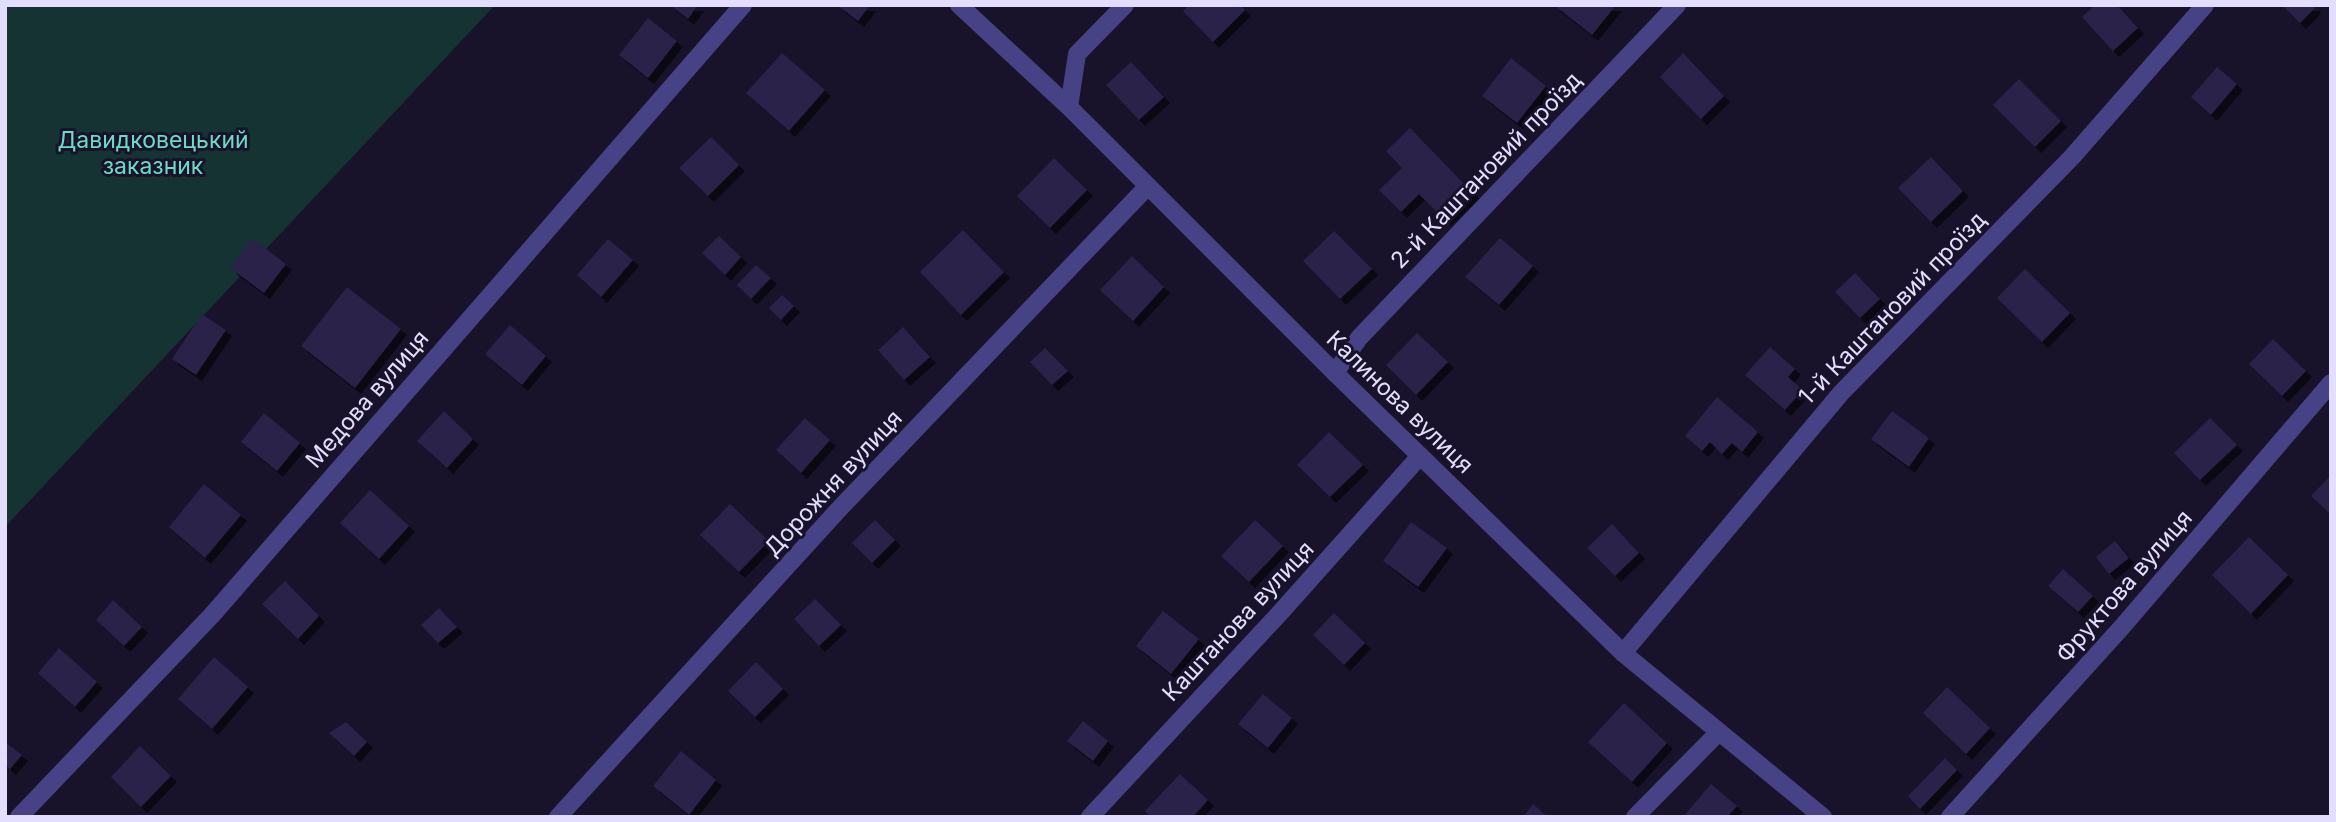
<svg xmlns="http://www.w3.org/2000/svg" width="2336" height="822" font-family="Inter,sans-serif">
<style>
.green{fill:#163334}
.building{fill:#2b204a;filter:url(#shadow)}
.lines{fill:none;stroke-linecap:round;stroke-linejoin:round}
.minor{stroke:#474186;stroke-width:18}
.labels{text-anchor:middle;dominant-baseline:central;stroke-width:6;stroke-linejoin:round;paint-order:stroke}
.park-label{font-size:23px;fill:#6cdac5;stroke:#18132a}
.street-label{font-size:23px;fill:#e3defd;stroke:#18132a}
</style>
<defs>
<filter id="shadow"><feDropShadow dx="6" dy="6" stdDeviation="0" flood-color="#0009"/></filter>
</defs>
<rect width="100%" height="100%" fill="#18132a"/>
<polygon class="green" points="5,5 495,5 5,527"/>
<g class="building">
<polygon points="670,5 698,5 688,19"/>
<polygon points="837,5 870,5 858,21"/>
<polygon points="1189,5 1240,5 1245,10 1213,42 1183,11"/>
<polygon points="1554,5 1616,5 1592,35"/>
<polygon points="2095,5 2117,5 2138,28 2113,51 2082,17"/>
<polygon points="2282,5 2313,5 2315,8 2300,23"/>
<polygon points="648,18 677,41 648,78 619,55"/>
<polygon points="782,53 825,90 789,131 746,93"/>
<polygon points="1683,53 1724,96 1701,119 1660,77"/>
<polygon points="1511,58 1546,86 1517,123 1482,96"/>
<polygon points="1131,62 1164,97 1139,120 1106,85"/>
<polygon points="2217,67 2237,84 2211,115 2191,97"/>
<polygon points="2019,79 2061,121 2035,147 1993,105"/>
<polygon points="1410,128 1473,193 1445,220 1419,194 1401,212 1379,190 1402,168 1386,151"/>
<polygon points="711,137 739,165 708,196 679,168"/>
<polygon points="1931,157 1963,191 1931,222 1898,188"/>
<polygon points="1054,158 1087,190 1050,228 1017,196"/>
<polygon points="963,230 1004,272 961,315 920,272"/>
<polygon points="1334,231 1372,269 1340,299 1303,261"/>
<polygon points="719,236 741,257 725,275 702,253"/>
<polygon points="252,238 286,264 264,293 230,268"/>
<polygon points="1500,238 1533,266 1499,305 1465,277"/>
<polygon points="608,239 633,260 601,297 577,275"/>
<polygon points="1132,256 1164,287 1133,321 1100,290"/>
<polygon points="756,265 771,278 751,299 737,285"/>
<polygon points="2025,269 2070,313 2042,342 1997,298"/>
<polygon points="1855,273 1880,299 1860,318 1835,292"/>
<polygon points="347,287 401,329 355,388 301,346"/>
<polygon points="782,295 794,306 781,320 769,308"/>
<polygon points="202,314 226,330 196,375 172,359"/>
<polygon points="510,325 546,356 522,385 485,354"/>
<polygon points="903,327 930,357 904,380 878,350"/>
<polygon points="1417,333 1448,362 1416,395 1386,365"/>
<polygon points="2273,339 2306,371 2282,396 2249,364"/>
<polygon points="1770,347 1795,369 1788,377 1803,390 1785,410 1745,375"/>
<polygon points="1045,348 1068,371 1052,385 1030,362"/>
<polygon points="1717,397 1758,432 1742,452 1732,443 1722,454 1710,442 1702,451 1685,436"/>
<polygon points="444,411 473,439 447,468 417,441"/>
<polygon points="1892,411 1929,438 1909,467 1871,439"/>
<polygon points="264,413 300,443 277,471 241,442"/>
<polygon points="805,418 830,440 801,473 776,450"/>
<polygon points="2210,418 2237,445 2200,480 2174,453"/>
<polygon points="1329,432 1363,465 1330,497 1297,465"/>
<polygon points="2331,475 2331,515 2311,496"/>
<polygon points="204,484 241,515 205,558 169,527"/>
<polygon points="370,490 409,526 379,559 340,523"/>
<polygon points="730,504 769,541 739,572 700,535"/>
<polygon points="875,520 895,540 872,563 852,543"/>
<polygon points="1255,520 1283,546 1249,582 1221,556"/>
<polygon points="1411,522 1447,548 1418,587 1383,561"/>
<polygon points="1612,524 1639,553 1615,576 1587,548"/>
<polygon points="2249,537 2288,575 2251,614 2212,575"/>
<polygon points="2115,541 2129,558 2109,574 2096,557"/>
<polygon points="2063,569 2093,596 2078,612 2048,586"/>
<polygon points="285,581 319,616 298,639 262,604"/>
<polygon points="815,599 841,625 819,646 794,619"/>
<polygon points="113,600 142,627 124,646 96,620"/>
<polygon points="439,608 457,627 438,643 421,625"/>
<polygon points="1163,611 1199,639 1171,674 1136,646"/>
<polygon points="1334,613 1365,643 1344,665 1313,635"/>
<polygon points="59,648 97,682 75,707 38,673"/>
<polygon points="214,657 248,687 212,729 178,699"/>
<polygon points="756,662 783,689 755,717 728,691"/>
<polygon points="1947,687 1990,728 1966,754 1923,713"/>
<polygon points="1263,694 1292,718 1268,748 1238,724"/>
<polygon points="1624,703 1667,743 1632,782 1588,742"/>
<polygon points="1083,721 1108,741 1093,761 1067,741"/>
<polygon points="346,722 367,742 354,756 329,733"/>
<polygon points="5,742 22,755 10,769 5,765"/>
<polygon points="140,746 171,776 141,807 111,777"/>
<polygon points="681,751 716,780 689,815 653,786"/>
<polygon points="1945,758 1957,770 1920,809 1908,796"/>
<polygon points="1180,774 1208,800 1193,817 1151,817 1145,811"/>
<polygon points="1711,784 1737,806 1727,817 1683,817"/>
<polygon points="1533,804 1548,817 1523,817"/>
</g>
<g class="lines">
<g class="minor">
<polyline points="959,5 1069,107 1335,373 1623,653 1823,817"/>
<polyline points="1069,107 1077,54 1125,5"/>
<polyline points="1335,373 1359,338 1677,5"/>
<polyline points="1623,653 1841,393 2072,157 2205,5"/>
<polyline points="19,817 212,615 743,5"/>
<polyline points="558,817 841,507 1148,186"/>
<polyline points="1090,817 1279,614 1420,456"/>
<polyline points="1635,817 1719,732"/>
<polyline points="1950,817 2122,627 2331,383"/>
</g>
</g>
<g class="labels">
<g class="park-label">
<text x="153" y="140">Давидковецький<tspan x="153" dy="26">заказник</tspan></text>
</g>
<g class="street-label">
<text transform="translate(1486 170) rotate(-46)">2-й Каштановий проїзд</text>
<text transform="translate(1892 308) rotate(-46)">1-й Каштановий проїзд</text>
<text transform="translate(367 399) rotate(-49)">Медова вулиця</text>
<text transform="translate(1400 402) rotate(44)">Калинова вулиця</text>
<text transform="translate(833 483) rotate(-47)">Дорожня вулиця</text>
<text transform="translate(2124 586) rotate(-49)">Фруктова вулиця</text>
<text transform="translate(1238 621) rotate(-47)">Каштанова вулиця</text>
</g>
</g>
<rect width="2336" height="822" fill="none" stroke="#e3defd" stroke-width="14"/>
</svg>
